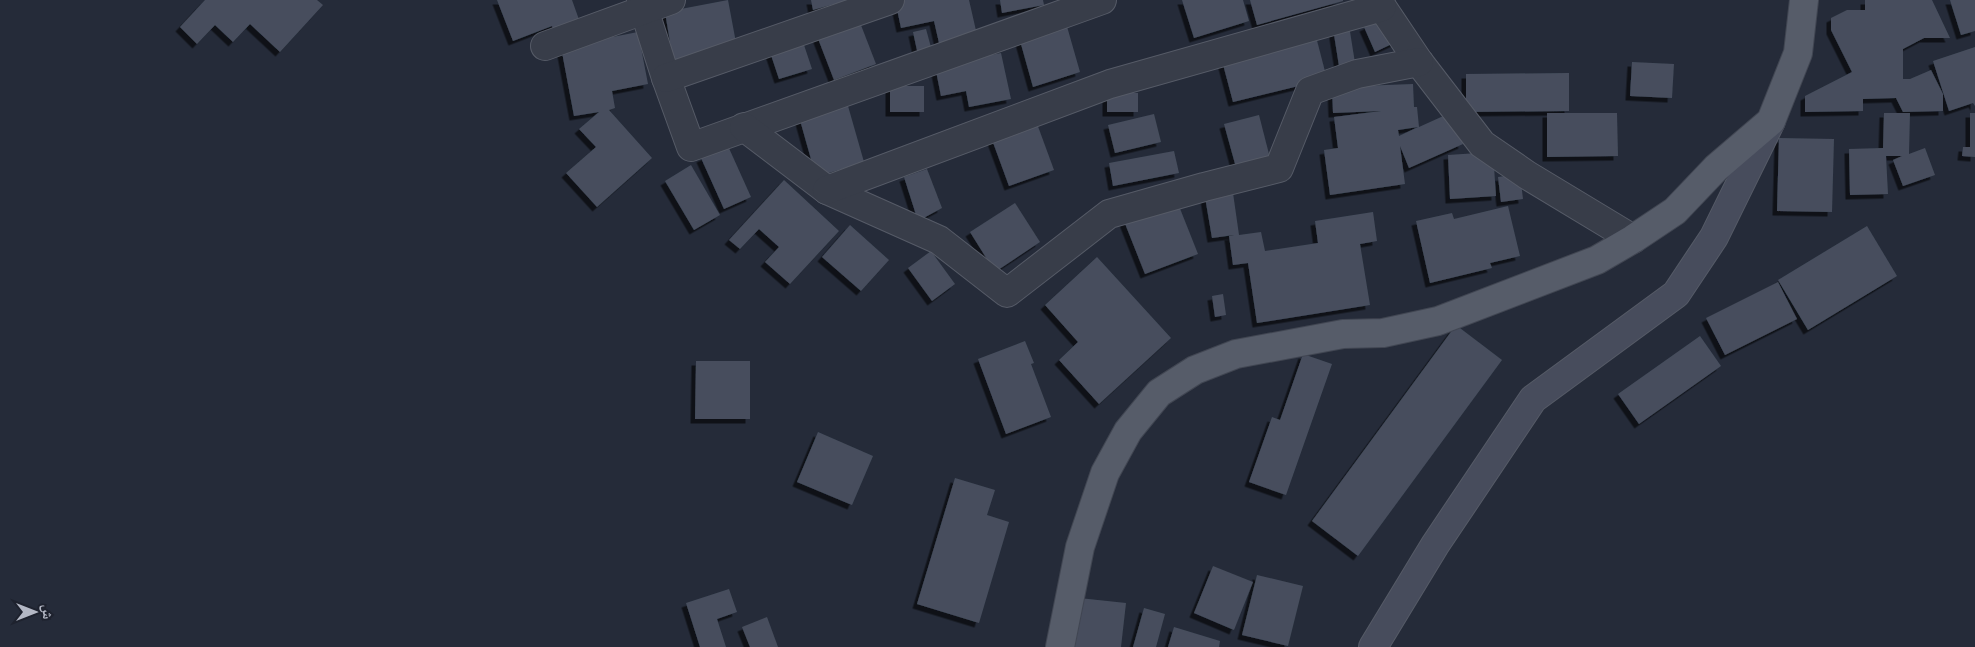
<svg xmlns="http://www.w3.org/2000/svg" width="1975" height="647" font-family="Manrope,'Noto Naskh Arabic',sans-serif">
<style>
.building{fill:#464e5d;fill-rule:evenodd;filter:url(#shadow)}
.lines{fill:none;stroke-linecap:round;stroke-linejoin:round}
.street-casing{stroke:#565b67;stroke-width:30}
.secondary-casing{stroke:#565b67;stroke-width:30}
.primary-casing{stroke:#414652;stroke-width:30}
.street{stroke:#383d49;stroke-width:28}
.secondary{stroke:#474c5c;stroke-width:28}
.primary{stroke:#565c69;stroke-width:28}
</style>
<defs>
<filter id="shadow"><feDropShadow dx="-4.5" dy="4.5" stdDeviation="0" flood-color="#0009"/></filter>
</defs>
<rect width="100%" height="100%" fill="#252b39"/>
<!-- building -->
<g class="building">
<path d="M205,0h112l6,5 -43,47 -30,-28 -17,18 -18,-17 -18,19 -17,-17z"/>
<path d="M497,0h75l10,28 -26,9 -4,-11 -39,15z"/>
<path d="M728,0l9,48 -64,12 -8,-48z"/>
<path d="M811,0h34v1l-32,9z"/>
<path d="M895,0h74l8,35 -38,8 -5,-22 -33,7z"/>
<path d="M1000,0h43l1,5 -42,8z"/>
<path d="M1182,0h61l6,21 -55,17z"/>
<path d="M1250,0h93v1l-86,24z"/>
<path d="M1865,0h67l18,38h-26l-21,11v30h7l21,-9 12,24v17l-40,1 -7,-14 -33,1v12l-58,1v-16l47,-24 -21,-42v-12l16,-8h18z"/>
<path d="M1950,0h25v31l-14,4z"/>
<path d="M1385,17l11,25 -21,10 -11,-25z"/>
<path d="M1348,19l7,44 -16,3 -7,-44z"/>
<path d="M859,20l17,44 -42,16 -17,-44z"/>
<path d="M1066,23l14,49 -47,15 -14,-50z"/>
<path d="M926,29l6,22 -14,4 -5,-23z"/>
<path d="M1314,29l13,50 -94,23 -13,-49z"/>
<path d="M638,32l10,52 -36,7 3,17 -6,2 43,48 -55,49 -31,-34 30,-26 -17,-18 20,-17 -25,4 -13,-69z"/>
<path d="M802,39l10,30 -33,10 -10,-30z"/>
<path d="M1975,47v59l-2,-3 -24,8 -16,-50z"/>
<path d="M1001,53l10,46 -42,8 -3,-16 -25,5 -6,-30z"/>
<path d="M1632,62l42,2 -2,34 -42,-2z"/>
<path d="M1569,73v38l-103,1v-38z"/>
<path d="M1413,84l1,23h3l2,20 31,-14 13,31 -54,24 -9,-22 5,38 -75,11 -6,-45 14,-2 -4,-31 47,-6 -48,2 -1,-26zM1418,127l-19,9 -1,-6z"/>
<rect x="890" y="86" width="34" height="26"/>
<rect x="1107" y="93" width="31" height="19"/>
<path d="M848,106l16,56 -48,15 -16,-57z"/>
<path d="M1547,113h70l1,43 -71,1z"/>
<path d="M1884,113h26l-1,41 16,-6 10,27 -32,11 -10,-26 9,-4h-16l2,38 -38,1 -1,-46 34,-1z"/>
<path d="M1970,113h5v44l-13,-1 1,-9h7z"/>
<path d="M1154,114l7,28 -46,11 -7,-28z"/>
<path d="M1259,115l12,47 -34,9 -13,-47z"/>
<path d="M1036,121l18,49 -45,16 -18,-49z"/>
<path d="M1779,138l55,1 -2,73 -55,-1z"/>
<path d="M728,146l23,51 -27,12 -23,-51z"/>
<path d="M1174,151l5,22 -66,13 -4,-23z"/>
<path d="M1493,152l3,44 -46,3 -2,-44z"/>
<path d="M691,165l29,50 -26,15 -29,-49z"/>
<path d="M927,169l15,39 -24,13 -14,-44z"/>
<path d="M1520,174l3,25 -22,3 -3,-25z"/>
<path d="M784,180l55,51 -49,53 -25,-22 14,-15 -20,-18 -19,20 -11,-9z"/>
<path d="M1233,193l6,42 22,-3 4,19 53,-8 -3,-22 58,-9 4,29 -17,3 10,61 -113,18 -9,-60 -15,2 -4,-29 5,-1 -22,3 -7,-41z"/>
<path d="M1177,201l21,53 -53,20 -21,-53z"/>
<path d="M1015,203l25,39 -45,30 -25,-40z"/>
<path d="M1508,206l12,50 -30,7 2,5 -62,15 -14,-62 36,-8 2,6z"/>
<path d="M850,225l39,35 -28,31 -39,-34z"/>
<path d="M1867,226l30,50 -89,54 -30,-50z"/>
<path d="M931,251l24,33 -23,17 -24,-33z"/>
<path d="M1097,257l74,81 -72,66 -40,-44 19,-18 -33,-37z"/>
<path d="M1778,282l19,37 -72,36 -19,-37z"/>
<path d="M1223,294l3,21 -11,2 -3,-21z"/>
<path d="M1456,325l46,35 -144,196 -46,-35z"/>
<path d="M1700,336l21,30 -82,58 -21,-30z"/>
<path d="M1025,341l9,22 -3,1 20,53 -45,17 -28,-75z"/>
<path d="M1303,354l29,10 -46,131 -37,-13 23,-65 8,3z"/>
<path d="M696,361h54v58h-55z"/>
<path d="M818,432l55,24 -21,49 -55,-23z"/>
<path d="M955,478l40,12 -8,25 22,7 -30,101 -62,-19z"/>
<path d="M1213,566l40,16 -19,48 -40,-17z"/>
<path d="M1257,575l46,11 -15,60 -46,-11z"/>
<path d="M729,589l8,23 -20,7 9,28h-26l-14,-44z"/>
<path d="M1079,598l47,5 -5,44h-47z"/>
<path d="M1144,608l21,6 -9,33h-23z"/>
<path d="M767,617l11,30h-28l-8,-20z"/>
<path d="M1174,627l46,14 -1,6h-51z"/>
</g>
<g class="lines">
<defs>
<g id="street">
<path d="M641,0l25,78 25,69 411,-147"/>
<path d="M1379,0l3,7 37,55 63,82 45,31 106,64"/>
<path d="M545,46l126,-46"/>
<path d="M666,78l224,-78"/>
<path d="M744,127l83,63 112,50 68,53 102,-79 95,-27 75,-19 31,-77 47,-17 62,-12"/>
<path d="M827,190l283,-106 272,-77"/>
</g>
<path id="secondary" d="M1373,647l62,-102 98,-146 143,-105 38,-57 57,-116"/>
<path id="primary" d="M1060,647l20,-100 25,-74 23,-42 31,-38 36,-23 41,-16 107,-20 40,-1 55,-12 159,-61 36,-21 42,-28 41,-43 55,-47 27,-68 6,-53"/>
</defs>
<!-- street casing -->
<use href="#street" class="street-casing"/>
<!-- secondary casing -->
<use href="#secondary" class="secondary-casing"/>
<!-- primary casing -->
<use href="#primary" class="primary-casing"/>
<!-- street -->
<use href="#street" class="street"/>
<!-- secondary -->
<use href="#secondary" class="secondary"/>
<!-- primary -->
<use href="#primary" class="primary"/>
</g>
<!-- north arrow -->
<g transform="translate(35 612) rotate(90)" stroke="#1e222e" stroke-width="4" paint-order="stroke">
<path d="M0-4L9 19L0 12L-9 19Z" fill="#b4b8c5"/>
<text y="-8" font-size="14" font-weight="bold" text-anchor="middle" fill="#b4b8c5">ش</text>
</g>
</svg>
